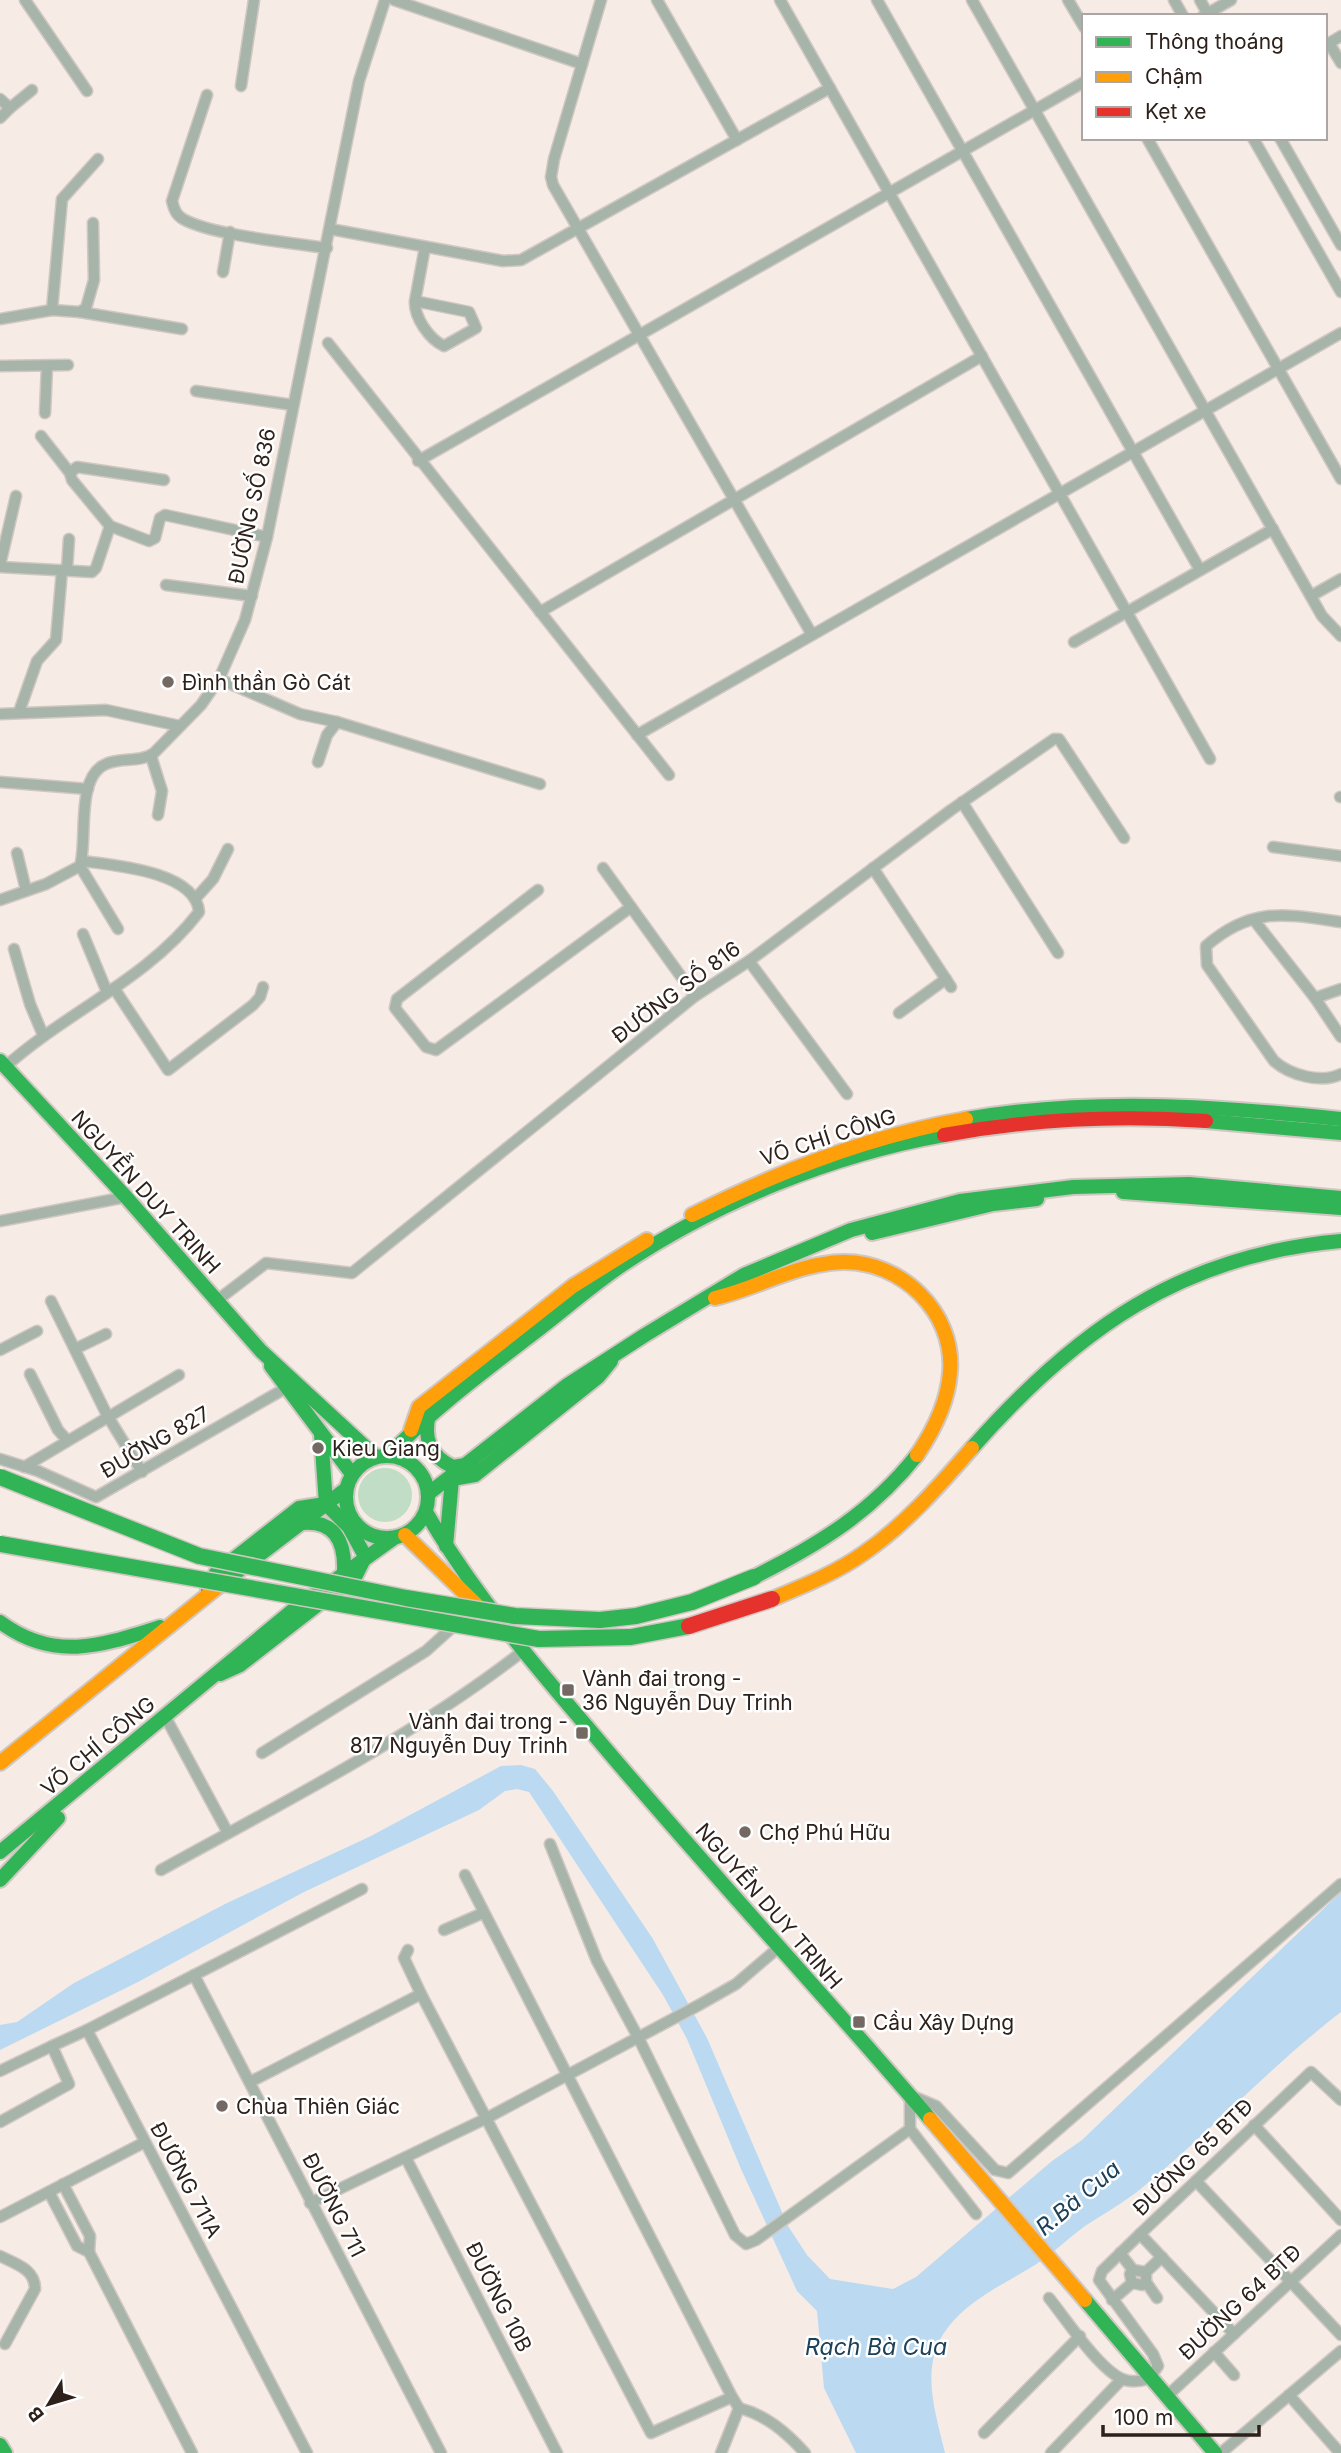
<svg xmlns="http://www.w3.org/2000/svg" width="1341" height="2453" font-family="Inter,sans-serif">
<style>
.green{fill:#c1ddc5}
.water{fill:#bbdaf1}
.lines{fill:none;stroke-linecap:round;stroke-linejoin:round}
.street-casing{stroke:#d0c7c2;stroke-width:13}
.fast-casing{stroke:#d0c7c2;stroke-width:18}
.slow-casing{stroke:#d0c7c2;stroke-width:18}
.jam-casing{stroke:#d0c7c2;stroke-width:18}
.street{stroke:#a6b4aa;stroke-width:10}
.fast{stroke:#30b455;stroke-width:14}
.slow{stroke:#ff9f0a;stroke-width:14}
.jam{stroke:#e5322d;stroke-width:14}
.fast-bridge-casing{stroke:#d0c7c2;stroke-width:19;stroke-linecap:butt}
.jam-bridge-casing{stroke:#d0c7c2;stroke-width:19;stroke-linecap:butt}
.fast-bridge{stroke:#30b455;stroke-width:16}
.jam-bridge{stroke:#e5322d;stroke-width:16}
.poi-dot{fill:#746862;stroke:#fff;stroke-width:2.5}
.labels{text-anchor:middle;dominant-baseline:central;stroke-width:5;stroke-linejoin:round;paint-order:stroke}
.street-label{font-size:21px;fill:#2e211b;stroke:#fff}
.poi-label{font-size:21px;fill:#2e211b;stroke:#fff;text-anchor:start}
.water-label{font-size:23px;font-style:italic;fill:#1c4159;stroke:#fff}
</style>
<rect width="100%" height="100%" fill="#f6ebe5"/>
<!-- green -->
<circle class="green" cx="385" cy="1495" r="27"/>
<!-- water -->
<path class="water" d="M521,1765l14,4 18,22 100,148 54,99 81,188 19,29 23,24 63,10 23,-12 136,-116 30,-21 259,-248v120c-70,54 -130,119 -198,175 -18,15 -38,26 -58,39 -17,12 -31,27 -50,39 -34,21 -79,40 -97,79 -15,35 -1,74 7,109h-89l-32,-65 -7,-77 -20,-20 -56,-122 -54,-130 -24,-44 -134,-203 -12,-3 -12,2 -26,19 -175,82 -166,90 -138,68v-25l17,-3 57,-39 153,-80 144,-67 130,-70z"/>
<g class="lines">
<defs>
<g id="street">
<path d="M25,0l62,91"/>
<path d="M394,0l188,64"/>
<path d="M601,0l-47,159 -3,18 2,8 258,448"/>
<path d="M657,0l80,140"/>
<path d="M780,0l430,759"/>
<path d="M877,0l323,570"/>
<path d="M972,0l350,616 19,20"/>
<path d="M1068,0l16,27"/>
<path d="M1174,0l9,16"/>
<path d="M1200,0l9,16"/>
<path d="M1203,16l28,-16"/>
<path d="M1329,43l12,20"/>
<path d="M1326,45l15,-9"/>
<path d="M241,86l13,-86"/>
<path d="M207,95l-35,106c2,8 4,14 11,18 28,16 109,24 144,29"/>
<path d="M0,99l10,9 -10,10"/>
<path d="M10,108l22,-18"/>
<path d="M1147,138l194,341"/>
<path d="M1253,138l88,154"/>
<path d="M1280,138l61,107"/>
<path d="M330,229l173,32 18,-1 309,-172"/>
<path d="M223,272l7,-40"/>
<path d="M415,301l54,11 7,16 -32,18c-15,-7 -30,-29 -29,-45l10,-54"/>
<path d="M52,310l10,-111 36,-40"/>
<path d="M80,312l102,17"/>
<path d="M0,319l52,-9 28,2 6,-4 8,-28 -1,-57"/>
<path d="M328,343l341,432"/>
<path d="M0,366l68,-1"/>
<path d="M196,391l97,14"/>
<path d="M45,413l2,-47"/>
<path d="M41,436l29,37"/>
<path d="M418,461l666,-379"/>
<path d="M164,480l-87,-13 -7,6 2,7 38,46 39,15 6,-3 5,-20 5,-3 102,22"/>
<path d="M0,565l16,-69"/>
<path d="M0,567l92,5 4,-4 14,-42"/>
<path d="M67,570l2,-31"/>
<path d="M166,585l86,11"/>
<path d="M1311,596l30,-17"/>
<path d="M540,612l442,-256"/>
<path d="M1074,642l199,-113"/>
<path d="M219,679l81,35 37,8 203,62"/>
<path d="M19,712l18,-51 19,-21 6,-70"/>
<path d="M0,714l106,-4 74,16"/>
<path d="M637,735l704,-402"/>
<path d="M151,756l11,35 -4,24"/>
<path d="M318,762l9,-27 10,-13"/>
<path d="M0,782l88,7"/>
<path d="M1340,797h1"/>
<path d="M962,802l96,151"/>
<path d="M1273,847l68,9"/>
<path d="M17,853l9,37"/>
<path d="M80,866l38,63"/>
<path d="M603,868l92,128"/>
<path d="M873,868l78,119"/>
<path d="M538,890l-141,109 -2,9 31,39 10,3 195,-143"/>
<path d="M195,899l18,-20 15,-30"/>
<path d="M0,900l46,-16 34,-18c8,-26 -5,-89 26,-102 15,-7 34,-1 48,-11l47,-48 18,-26 26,-59 22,-83 92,-456 26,-81"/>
<path d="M1254,920l61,78"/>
<path d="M1341,922c-56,-8 -89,-16 -135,24l1,19 67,96c16,14 47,23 67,13"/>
<path d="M83,934l24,58"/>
<path d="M14,949l16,55 13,31"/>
<path d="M749,961l98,133"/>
<path d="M114,988l54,82 85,-65 7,-8 3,-10"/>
<path d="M1341,989l-26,9 26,39"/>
<path d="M899,1013l47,-34"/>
<path d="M5,1067c61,-55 143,-88 194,-155 -3,-41 -87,-47 -117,-51"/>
<path d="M0,1221l126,-24"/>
<path d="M51,1301l56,114 35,57"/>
<path d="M215,1302l51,-39 86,10 343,-277 54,-35 202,-151 103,-71h5l65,99"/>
<path d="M75,1349l31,-15"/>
<path d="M0,1350l37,-19"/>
<path d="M30,1374l28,56 9,10"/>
<path d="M0,1459l38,12 58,26 190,-109"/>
<path d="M24,1467l155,-92"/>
<path d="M166,1718l62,115"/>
<path d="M262,1753l164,-102 30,-27"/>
<path d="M550,1844l47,117 41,76 97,198 11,9 10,-4 154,-111"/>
<path d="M161,1870c123,-68 250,-132 362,-219"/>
<path d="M465,1875l267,522"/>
<path d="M444,1930l39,-17"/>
<path d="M408,1950l-4,8 17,36 230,439 81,-36 7,11"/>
<path d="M194,1975l247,478"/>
<path d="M0,2071l52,-25"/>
<path d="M250,2082l171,-88"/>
<path d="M0,2122l69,-38 -17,-38 35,-16"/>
<path d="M1254,2125l87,95"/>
<path d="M406,2158l151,295"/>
<path d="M1196,2181l145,154"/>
<path d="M63,2184l27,52 -1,16"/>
<path d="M49,2192l28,54 12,6 103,201"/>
<path d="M310,2203l175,-84 214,-114 37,-21 42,-36"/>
<path d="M976,2214l-66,-85v-34l26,11 59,64 13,3 333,-289"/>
<path d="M0,2217l145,-75"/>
<path d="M1120,2253l13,17"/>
<path d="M0,2256c16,8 35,13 35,33l-30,55"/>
<path d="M1146,2272l-13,-2 -3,4 2,9 10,2 4,-3v-10l16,-15"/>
<path d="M1146,2282l11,16"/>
<path d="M1049,2298c17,21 49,70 73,81 9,4 19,2 27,0l9,-13 -5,-12 -54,-74 3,-9 38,-37"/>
<path d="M1112,2300l20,-17"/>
<path d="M1234,2334l-94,-100 171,-162 30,28"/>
<path d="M1214,2352l20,23"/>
<path d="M1289,2395l51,58"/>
<path d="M1166,2397l175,-162"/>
<path d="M739,2408c27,7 47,24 66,45"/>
<path d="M984,2433l96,-97"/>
<path d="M307,2453l-220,-423 275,-141"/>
<path d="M721,2453l18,-45"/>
<path d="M1051,2453l71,-74"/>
<path d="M1221,2453l120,-102"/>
</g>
<g id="fast">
<path d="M0,1061l126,136 135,154 115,106"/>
<path d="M966,1119c125,-22 249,-13 375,0"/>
<path d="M1206,1121l135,12"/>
<path d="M1123,1192l218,16"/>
<path d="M872,1233l121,-29 44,-5"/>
<path d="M271,1366l81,108"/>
<path d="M429,1414c-6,25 1,42 24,53l19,-3"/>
<path d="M321,1434l5,70 23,23 16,29"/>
<path d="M972,1448c104,-118 209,-193 369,-207"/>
<circle cx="387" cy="1497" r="41"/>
<path d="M388,1456c44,-46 95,-84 146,-123 29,-22 57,-47 88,-68 95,-63 209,-110 322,-130"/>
<path d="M452,1479l23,-4 123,-98 13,-16"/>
<path d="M428,1494l138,-108 79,-51 99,-60 107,-45 109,-29 113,-14 116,-3 152,14"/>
<path d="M426,1512c47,81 108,153 169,224 109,130 225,254 335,383"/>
<path d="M302,1523c32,-3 43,18 42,47"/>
<path d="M446,1546l6,-67"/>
<path d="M754,1577c64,-32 118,-65 163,-122"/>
<path d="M225,1581l121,-92"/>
<path d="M208,1590l8,-17 83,-65 26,-4"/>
<path d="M0,1622c54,40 101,24 160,5"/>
<path d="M220,1674l20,-9 116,-90 9,-18"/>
<path d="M0,1852l292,-241 102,-73"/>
<path d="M0,1880l58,-62"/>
<path d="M1085,2300l130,153"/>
<path d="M0,2445l5,8"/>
</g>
<g id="slow">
<path d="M692,1215c87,-44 177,-79 274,-96"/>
<path d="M715,1298c43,-10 83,-35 128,-36 58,-1 112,50 107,110 -2,30 -16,58 -33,83"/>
<path d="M411,1430l8,-23 154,-121 74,-46"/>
<path d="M405,1535l80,78"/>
<path d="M772,1599c31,-13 64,-26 92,-46 41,-28 75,-67 108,-105"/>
<path d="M0,1763l225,-182"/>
<path d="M930,2119l155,181"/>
</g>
<path id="jam" d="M944,1135c87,-16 174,-20 262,-14"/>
</defs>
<!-- street casing -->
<use href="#street" class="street-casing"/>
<!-- fast casing -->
<use href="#fast" class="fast-casing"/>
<!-- slow casing -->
<use href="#slow" class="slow-casing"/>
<!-- jam casing -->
<use href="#jam" class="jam-casing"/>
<!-- street -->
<use href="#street" class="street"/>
<!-- fast -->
<use href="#fast" class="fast"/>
<!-- slow -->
<use href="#slow" class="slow"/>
<!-- jam -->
<use href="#jam" class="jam"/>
<defs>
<g id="fast-bridge">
<path d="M0,1477l199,79 207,42 109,18 85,4 36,-4 56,-14 62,-25"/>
<path d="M0,1544l539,95 92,-2 58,-11"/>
</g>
<path id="jam-bridge" d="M689,1626l83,-27"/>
</defs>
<!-- fast-bridge casing -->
<use href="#fast-bridge" class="fast-bridge-casing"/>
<!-- jam-bridge casing -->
<use href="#jam-bridge" class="jam-bridge-casing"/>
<!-- fast-bridge -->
<use href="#fast-bridge" class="fast-bridge"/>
<!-- jam-bridge -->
<use href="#jam-bridge" class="jam-bridge"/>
</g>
<!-- markers -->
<g class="poi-dot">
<circle cx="168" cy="682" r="7"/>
<circle cx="318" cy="1448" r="7"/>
<rect x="561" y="1683" width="14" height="14" rx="3.5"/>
<rect x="575" y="1726" width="14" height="14" rx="3.5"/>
<circle cx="745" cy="1832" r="7"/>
<rect x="852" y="2015" width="14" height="14" rx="3.5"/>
<circle cx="222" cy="2106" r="7"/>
</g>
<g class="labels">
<!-- street labels -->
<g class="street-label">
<text transform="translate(252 506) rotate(-78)">ĐƯỜNG SỐ 836</text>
<text transform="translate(676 992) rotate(-37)">ĐƯỜNG SỐ 816</text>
<text transform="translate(828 1137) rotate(-18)">VÕ CHÍ CÔNG</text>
<text transform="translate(146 1192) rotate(48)">NGUYỄN DUY TRINH</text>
<text transform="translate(155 1442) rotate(-30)">ĐƯỜNG 827</text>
<text transform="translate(98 1746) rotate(-40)">VÕ CHÍ CÔNG</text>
<text transform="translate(769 1906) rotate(49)">NGUYỄN DUY TRINH</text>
<text transform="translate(1193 2157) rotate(-44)">ĐƯỜNG 65 BTĐ</text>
<text transform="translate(186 2180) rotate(62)">ĐƯỜNG 711A</text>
<text transform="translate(334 2205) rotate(63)">ĐƯỜNG 711</text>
<text transform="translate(499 2297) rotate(63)">ĐƯỜNG 10B</text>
<text transform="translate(1240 2302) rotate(-43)">ĐƯỜNG 64 BTĐ</text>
</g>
<!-- poi labels -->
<g class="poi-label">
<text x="182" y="682">Đình thần Gò Cát</text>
<text x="332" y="1448">Kieu Giang</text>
<text x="582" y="1678">Vành đai trong -<tspan x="582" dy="24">36 Nguyễn Duy Trinh</tspan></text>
<text x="568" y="1721" text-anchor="end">Vành đai trong -<tspan x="568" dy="24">817 Nguyễn Duy Trinh</tspan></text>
<text x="759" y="1832">Chợ Phú Hữu</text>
<text x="873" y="2022">Cầu Xây Dựng</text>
<text x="236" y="2106">Chùa Thiên Giác</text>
</g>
<!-- water labels -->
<g class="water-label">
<text transform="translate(1078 2198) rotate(-40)">R.Bà Cua</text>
<text x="876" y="2347">Rạch Bà Cua</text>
</g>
</g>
<!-- legend -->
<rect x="1082" y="14" width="245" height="126" fill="#ffffff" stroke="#aba6a4" stroke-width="2"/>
<rect x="1096" y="37" width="35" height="10" fill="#30b455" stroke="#aba6a4" stroke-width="2"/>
<text x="1145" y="49" font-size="21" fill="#2e211b">Thông thoáng</text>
<rect x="1096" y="72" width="35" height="10" fill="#ff9f0a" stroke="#aba6a4" stroke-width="2"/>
<text x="1145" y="84" font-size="21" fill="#2e211b">Chậm</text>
<rect x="1096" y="107" width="35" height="10" fill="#e5322d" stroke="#aba6a4" stroke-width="2"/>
<text x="1145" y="119" font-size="21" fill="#2e211b">Kẹt xe</text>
<!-- north arrow -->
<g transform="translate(49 2404) rotate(232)" stroke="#ffffff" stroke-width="5" paint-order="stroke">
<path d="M0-5L12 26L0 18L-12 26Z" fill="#2e211b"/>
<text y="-10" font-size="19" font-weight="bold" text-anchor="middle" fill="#2e211b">B</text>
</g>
<!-- scale -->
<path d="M1103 2425v10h156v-10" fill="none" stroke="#2e211b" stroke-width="3.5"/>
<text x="1114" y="2425" font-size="21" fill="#2e211b" stroke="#ffffff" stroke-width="5" paint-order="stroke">100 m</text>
</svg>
